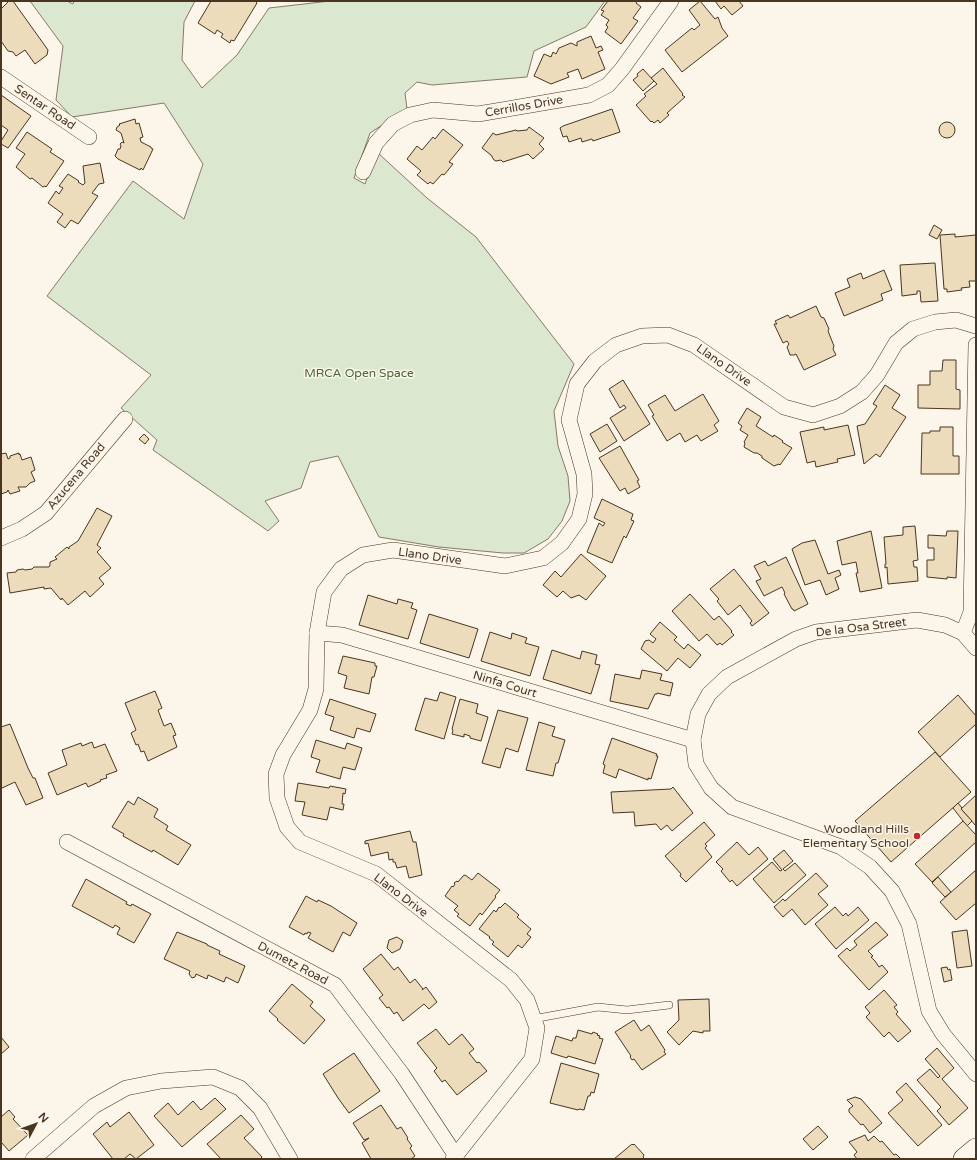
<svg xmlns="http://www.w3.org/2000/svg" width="977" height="1160" font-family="'Varela Round',sans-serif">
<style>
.green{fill:#dce7d0;stroke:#887966}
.building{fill:#ecdcbc;stroke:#4a3520}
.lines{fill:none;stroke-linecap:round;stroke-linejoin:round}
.lane-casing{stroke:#4a3520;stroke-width:8}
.street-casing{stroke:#4a3520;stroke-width:16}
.secondary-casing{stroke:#4a3520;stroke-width:22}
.lane{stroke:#fbf6e9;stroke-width:7}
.street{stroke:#fbf6e9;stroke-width:15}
.secondary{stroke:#fbf6e9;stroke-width:21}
.poi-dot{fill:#c62828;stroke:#fbf6e9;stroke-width:1.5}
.labels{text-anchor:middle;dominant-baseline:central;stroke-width:3;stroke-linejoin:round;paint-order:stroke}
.street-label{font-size:12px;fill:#4a3520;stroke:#fbf6e9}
.park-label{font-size:12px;fill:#436837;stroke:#fbf6e9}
.poi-label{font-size:12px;fill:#4a3520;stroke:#fbf6e9;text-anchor:end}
</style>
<rect width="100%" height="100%" fill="#fbf6e9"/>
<!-- green -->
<path class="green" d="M30,1h37l6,3 1,-3h121l-11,21 -2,38 20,28 35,-33 32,-47 61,-7h275l-19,26 -52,24 -7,26 -95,8 -15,-3 -12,11 2,16 -37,24 -16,45 11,6 7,-20 6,-11 49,45 49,39 98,127 -20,47 4,35 10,30 2,25 -8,20 -14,18 -24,14h-21l-64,-6 -60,-10 -41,-81 -28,6 -9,26 -36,13 14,20 -11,10 -115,-81 4,-10 -36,-32 30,-33 -104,-79 86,-115 51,38 19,-55 -39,-61 -92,14 -16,-17 7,-54z"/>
<!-- building -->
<g class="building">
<path d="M9,1h4l35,49 -1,5 -12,9 -10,-14 -9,6 -3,-4 -5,-1 -7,-10v-32z"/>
<path d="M211,1h44l2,2 -23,38 -3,-1 -1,3 -9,-6 2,-3 -6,-4 -2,4 -17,-11z"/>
<path d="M608,1h29l-1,2 5,4 -8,11 5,3 -17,23 -16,-12 3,-5 -2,-2 3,-5 -8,-5 3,-4 -3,-1z"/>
<path d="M700,1l15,18 3,-2 4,11 6,8 -46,36 -17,-22 27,-22 2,2 6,-5 -11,-15z"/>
<path d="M715,1h24l4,5 -11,9 -8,-9 -3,3z"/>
<path d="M591,36l5,12 5,-2 2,4 -5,2 7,17 -23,10 -4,-10 -11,4 2,4 -18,7 -17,-8 10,-22 7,3 2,-5 3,2 3,-6 12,-5 6,3v-4z"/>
<path d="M663,68l20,26 -1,1 3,2 -18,16 2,2 -9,8 -2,-3 -4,3 -2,-2 -1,1 -15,-17 10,-9 -2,-2 13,-10 -6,-6z"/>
<path d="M643,69l11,12 -11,10 -10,-11 5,-4 -1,-2z"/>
<path d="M1,95l30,21 -23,32 -7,-4v-3l7,-11 -7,-5z"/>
<path d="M612,109l8,23 -27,9 -1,-2 -10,3 -1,-4 -12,4 -2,-6 -4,1 -3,-9 3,-2z"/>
<path d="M135,119l1,5 3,-1 4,14 -3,1 1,4 10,5v1l2,1 -10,21 -2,-2 -1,2 -22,-11 -3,-3 3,-7h2l1,-3 -1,-2 2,-2 2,1 -3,-10 -5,-3 1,-3 3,-2 -1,-1z"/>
<circle cx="947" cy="130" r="8"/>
<path d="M529,127l15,11 -5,6 5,5 -11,10 -5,-5 -25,8 -2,-2 -5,1 -2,-1 -3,-5 -9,-7 11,-15 3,2 20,-5 1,1 10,-1z"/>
<path d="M443,129l20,16 -14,17 4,2 -9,11 -2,-1 -9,10 -3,-2 -2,2 -11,-9 4,-4 -14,-12 10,-13 5,4 11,-13 2,2z"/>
<path d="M27,132l25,17 -2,3 14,9 -18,26 -1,-1 -2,1 -11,-9 -2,1 -14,-12 9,-13 -9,-6z"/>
<path d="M100,163l4,20 -5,1 -7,9 6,3 -20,28 -7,-4 -6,8 -8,-6 6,-8 -15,-11 8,-12 3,3 4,-6 -4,-2 9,-12 11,7 -1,1 5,3 2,-2 -2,-17z"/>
<path d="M934,225l8,5 -5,9 -8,-4z"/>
<path d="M955,234v3l21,-2v46h-7l1,6 -9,1 1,2 -15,2v-3h-3l-4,-54z"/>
<path d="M935,263l3,38 -17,1 -1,-11h-3v3l-15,2 -2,-31z"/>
<path d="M884,270l8,20 -11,4 2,6 -39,16 -9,-23 15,-6 -3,-8 14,-6 2,6z"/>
<path d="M816,306l5,11 3,1 5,11 -1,2 6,15 -1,3 3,6 -32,15 -8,-16 -2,1h-4l-3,-8 2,-3 -2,-3 -4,2 -9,-19h3l-2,-3 13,-6 2,3z"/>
<path d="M943,360h13v29l4,1v19l-42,-1v-23h12v-14h12z"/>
<path d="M623,380l27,44 -26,17 -14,-23 16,-10 -2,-3 -4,3 -11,-19z"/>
<path d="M885,385l15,10 -8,13 14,9 -26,40 -4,-3 -12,10 -7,-38 8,-2 12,-18 -4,-2z"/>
<path d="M703,394l16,27 -5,4 4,6 -17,10 -4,-6 -12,7 -5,-9 -13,8 -15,-25 2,-1 -6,-10 17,-10 10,16z"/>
<path d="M747,408l14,9 -5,9 17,11 1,-2 9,6 -1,1 10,6 -12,17 -1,-1 -5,2 -12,-8v-2l-5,-3h-3l-10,-6 1,-4 -1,-1 4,-7 -8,-5 2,-4 -4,-3z"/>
<path d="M607,424l10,17 -17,11 -10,-18z"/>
<path d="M848,425l7,30 -18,4 1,3 -22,5 -1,-6 -8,2 -7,-31 24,-5v3z"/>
<path d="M940,427h13v29h6v18h-38l1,-41h8v-2h10z"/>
<path d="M144,434l5,5 -4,5 -6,-5z"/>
<path d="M620,446l19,34 -2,1 3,6 -12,7 -3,-6 -5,3 -21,-33z"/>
<path d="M6,453l2,6 2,-1v-2l9,-3v2l1,-1 2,6 9,-3 4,13 -4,2 4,9 -5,2 -4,4h-8l2,4 -10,3 -2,-4 -1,2 -6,2v-40z"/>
<path d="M602,499l31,15 -2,6 3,1 -8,17 -2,-2 -12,27 -25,-11 12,-29 4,3 2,-3 -11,-5z"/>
<path d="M97,508l15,8 -15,29 4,3 -4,4 14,16 -12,10 5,6 -14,13 -5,-6 -17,14 -6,-7 -1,2 -10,-12 -7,1v-2l-34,6 -3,-20 9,-1 1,-2 6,-1 2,1 7,-1 2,-2h15l1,-2v-3l7,-3 -2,-2 12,-10 2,2v-2l9,-6z"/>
<path d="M915,526l3,34 -5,1 1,6h3l1,14 -30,3 -1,-17 -2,1v-4h1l-2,-27 19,-2v-8z"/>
<path d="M871,531l11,57 -22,4 -4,-19h2l-2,-11 -14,3 -5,-24z"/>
<path d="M947,531h11l-2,47 -9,-1v2l-20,-2v-17h7v-12h-6v-13l18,1z"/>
<path d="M815,540l13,34 11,-4 2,5 -6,3 4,11 -13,6 -6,-15 -15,5 -13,-36 10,-6z"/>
<path d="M581,554l25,22 -20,24 -7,-5 -8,3 -8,-7 -6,6 -14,-12 12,-14 6,6z"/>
<path d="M786,557l22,47 -14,7 -1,-2h-1l-8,-15 1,-1 -3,-6 -18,9 -8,-15 5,-2 -7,-13 11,-5 3,5z"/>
<path d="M734,569l35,44 -17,13 -2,-3 2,-2 -12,-16 -12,10 -11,-14 2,-2 -9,-10z"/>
<path d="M690,594l24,26 5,-4 13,15 -1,1 3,3 -12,10 -2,-2 -3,2 -10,-11 -8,7 -27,-30z"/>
<path d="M368,595l29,9 1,-5 15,4 -2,5 6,2 -9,29 -49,-14z"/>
<path d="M429,614l49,15 -9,29 -49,-15z"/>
<path d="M660,622l17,15 -3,3 10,9 4,-5 13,11 -11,13 -12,-10 -11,13 -26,-22 4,-8 4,-1 4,3 3,-4 -6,-5z"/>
<path d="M490,632l21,7 1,-6 15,5 -2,5 14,4 -9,29 -49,-15z"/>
<path d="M552,650l28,9 2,-8 15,4 -2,9 5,1 -9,29 -48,-15z"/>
<path d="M343,656l32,7v3h2l-3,11h-2l-3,17 -25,-6 3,-12 -9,-3z"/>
<path d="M642,670l20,4 -2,6 13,3 -3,13 -13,-3v1h-2l-7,15 -38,-8 5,-27 25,5z"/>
<path d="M155,691l7,17 -4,2 6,16 7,-3 5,12 -3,1 4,11 -29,14 -4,-10 -3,1 -3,-8 -2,1 -5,-12 5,-3 -11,-27z"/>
<path d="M440,692l16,5 -12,42 -29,-9 10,-32 12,3z"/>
<path d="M958,695l18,21v8l-36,33 -22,-25z"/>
<path d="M330,699l46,15 -6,18 -13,-4 -3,10 -24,-8 4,-13 -9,-3z"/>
<path d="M460,699l18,5 -2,9 12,4 -7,24 -11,-3v-2l-6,-2v3l-12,-3 1,-4 -1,-1z"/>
<path d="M498,710l30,8 -10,34 -12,-4 -6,20 -18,-5z"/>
<path d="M539,722l16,5 -3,9 13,4 -7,23h-2l-3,13 -27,-6z"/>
<path d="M10,724l18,44 5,10h2l8,20 -17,7 -11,-23 -13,6 -1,-2v-59z"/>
<path d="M612,738l45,16 -1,2h2l-7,23 -3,-1v2l-29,-11 -3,9 -13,-5 2,-8 -2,-1z"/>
<path d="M316,740l29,9 2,-6 15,5 -7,22 -12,-3 -3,12 -24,-7 4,-12 -9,-3z"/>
<path d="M92,742l2,6 11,-4 12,27 -11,4 1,3 -7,2 1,1 -13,6 -2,-4 -29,12 -9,-22 19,-8 -5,-15 19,-7 1,3z"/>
<path d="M935,752l36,40 -80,70 -36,-41z"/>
<path d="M298,783l31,5 1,-2 16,3 -1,5 -2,-1 -1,11h2l-1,6 -13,-3 -3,13 -25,-5 3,-13 -10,-1z"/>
<path d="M673,787l20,26 -21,18 -5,-6 -6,5 -5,-6 -21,2 -1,-14 -21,1 -2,-21 60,-3z"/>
<path d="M976,795v31l-15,-17z"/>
<path d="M138,797l20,12 -4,8 14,9 -2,4 25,15 -13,20 -25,-15 -1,2 -13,-7 -16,-9 1,-2 -12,-7 16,-26 6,4z"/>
<path d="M958,803l4,5 -1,1 11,12 -5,5 -14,-18z"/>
<path d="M963,821l13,14v7l-44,40 -17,-18z"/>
<path d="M704,822l11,13 -10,9 2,2 -2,2 7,9 -26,25 -6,-6 1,-2 -16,-18z"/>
<path d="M410,831l3,11h3l6,33 -13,3 -3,-12 -9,2 -2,-6h-2v-3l-4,1 -1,-8 -17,4 -3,-13 -3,1v-3z"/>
<path d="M737,842l12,13 9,-8 10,12 -31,27 -5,-6 -2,2 -9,-11 2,-2 -7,-7z"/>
<path d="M784,850l9,11 -10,8 2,2 10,-8 11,12 -32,28 -21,-24 19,-17 8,9 2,-1 -9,-11z"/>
<path d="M976,870v33l-20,17 -16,-18z"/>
<path d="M478,873l22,17 -5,6 1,1 -14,18 -2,-2 -10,13 -13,-10 2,-2 -5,-4 4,-4 -13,-10 7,-10 1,1 2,-3 -1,-1 3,-2 1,1 5,-6 2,-1 7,5z"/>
<path d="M816,873l12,13 -10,8 10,11 -23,20 -13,-16 -9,8 -9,-10 9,-8 2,2z"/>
<path d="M938,877l13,15 -6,5 -13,-14z"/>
<path d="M86,879l41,23 -1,2 5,2 1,-2 19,10 -17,29 -17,-9 3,-6 -5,-3 -2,3 -41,-22z"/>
<path d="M306,896l11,6 1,-2 13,6 26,17 -7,13 -7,-4 -10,20 -25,-14 3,-5 -3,-1 -1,2 -2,-1 -1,2 -15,-8z"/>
<path d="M505,903l14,12 -2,2 14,12 -4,5 4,3 -9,11 -4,-3 -10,12 -16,-13 2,-2 -5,-4 1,-1 -11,-8 15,-19 2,2 3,-5 1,1z"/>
<path d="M835,907l8,9 3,-3 2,3 10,-9 11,13 -33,29 -21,-25z"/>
<path d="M876,922l12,13 -20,16 5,5 -2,1 4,4 4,6 3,-2 6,7 -19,18 -31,-34 9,-8 3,3 7,-6 -3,-4z"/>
<path d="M967,930l5,36 -15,2 -5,-36z"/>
<path d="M177,932l30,12v1l13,6 -1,3 26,12 -7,17 -12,-6 -2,5 -16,-7 -1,4 -11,-5 -1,3 -3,1 -3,-4 1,-3 -26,-12z"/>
<path d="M397,937l6,4 -3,8 -8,4 -5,-5 2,-8z"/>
<path d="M381,954l13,16 4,-3 12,16 5,-4 8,10 -1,1 4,-3 11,15 -8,7 -5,-5 -21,17 -6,-9 -3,2 -5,-7 -2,1 -8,-10 4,-3 -20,-26z"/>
<path d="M947,967l1,3 2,-1 2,11 -8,2 -3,-14z"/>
<path d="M292,984l21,18 -3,4 15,14 -21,24 -27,-24 1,-1 -9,-8z"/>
<path d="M884,990l13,15 -3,2 4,5 -2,2 15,17 -13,11 -9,-10 -5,5 -18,-20 4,-4 -5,-6z"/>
<path d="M709,999l1,32h-7v2l-10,-2 -14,14 -12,-13 12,-12 -1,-20z"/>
<path d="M634,1020l7,11 8,-6 16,25 -1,2 2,2 -24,16 -8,-11 -2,1 -2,-3 1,-1 -16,-24z"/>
<path d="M436,1029l13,16 13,-11 12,15 -5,4 8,10 2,-1 8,9 -30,24 -12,-15 -3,2 -8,-11 3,-3 -20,-25z"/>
<path d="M578,1030l14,4 1,-2 5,2 -1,1 3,1 -1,2 4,1 -8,25 -27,-8 -1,2 -16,-5 5,-17 16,5 1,-3h3z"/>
<path d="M1,1037l8,10 -8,7z"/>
<path d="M937,1048l17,20 -12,11 26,29 -19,17 -12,-14 4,-4 -24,-27 13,-11 8,9 2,-2 -15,-17z"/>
<path d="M354,1053l26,38 -31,22 -11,-15 -15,-24z"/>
<path d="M561,1063l38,11 -5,19 -3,-1 -1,4h-2l-4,14 -5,-1 -1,1 -28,-7z"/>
<path d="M906,1083l36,42 -24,21 -30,-33 15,-13 -7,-8z"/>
<path d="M855,1097l6,2 21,24 -12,10 -7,-9 -2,1 -12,-13v-3l4,-3 -6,-6z"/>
<path d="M215,1098l11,11 -44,38 -28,-31 14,-13 10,12 15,-14 8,9z"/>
<path d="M381,1105l16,24 4,-2 7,11 -1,1 5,7 -2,2 5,8 -4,3h-40l-9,-16 7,-5 -5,2 -11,-17z"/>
<path d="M9,1110l6,7 -2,2 15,16 -19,16 -8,-9v-25z"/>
<path d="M129,1112l25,33 -18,14 -6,-5 -6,5h-11l-20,-25 14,-12 3,5z"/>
<path d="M241,1115l13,14 -10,9 18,19 -2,2h-39l-14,-15z"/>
<path d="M818,1126l10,11 -15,13 -10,-11z"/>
<path d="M865,1135l3,6 6,-5 6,6 2,-1 12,14 2,-1 5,5h-44l-3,-4 3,-3 -8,-10z"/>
<path d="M632,1144l1,1 1,-1 10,11 -1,2 2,2h-31z"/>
</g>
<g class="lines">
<defs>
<path id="lane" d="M533,1019l65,-12 29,3 42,-5"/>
<g id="street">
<path d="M1,77l88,60"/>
<path d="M363,172l13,-29 17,-19 17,-9 23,-5 45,4 111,-19 19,-10 14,-16 49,-68"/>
<path d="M1,538l21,-9 24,-16 79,-94"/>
<path d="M317,633l25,2 351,105"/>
<path d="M963,633l8,-21 5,-267"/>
<path d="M976,648l-13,-15 -18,-8 -28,-5 -101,12 -20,7 -69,38 -18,17 -11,20 -5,26 3,24 15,24 21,19 109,40 29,20 22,24 17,33 20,87 14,23 33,40"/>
<path d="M67,842l268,143 67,89 54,82"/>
<path d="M33,1159l61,-53 32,-18 35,-7 52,-4 27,11 20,20 30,51"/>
<path d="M453,1159l79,-100 5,-31 -10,-28 -16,-20 -135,-106 -76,-32 -13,-15 -10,-29 -1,-24 7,-19 27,-45 6,-21 1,-56 7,-41 17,-23 22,-14 30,-5 112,16 38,-8 19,-15 17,-24 6,-25 -1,-20 -15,-54 8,-36 18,-23 21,-16 26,-9 26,-1 26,10 90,62 29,8 27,-9 22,-14 15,-17 19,-32 17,-14 22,-7 21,-2 20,6"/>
</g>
<path id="secondary" d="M964,1159l12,-10"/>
</defs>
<!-- lane casing -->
<use href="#lane" class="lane-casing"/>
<!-- street casing -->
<use href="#street" class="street-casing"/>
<!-- secondary casing -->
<use href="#secondary" class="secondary-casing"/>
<!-- lane -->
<use href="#lane" class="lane"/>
<!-- street -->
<use href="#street" class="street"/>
<!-- secondary -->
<use href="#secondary" class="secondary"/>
</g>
<!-- markers -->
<circle class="poi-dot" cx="917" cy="836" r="4"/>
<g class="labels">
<!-- street labels -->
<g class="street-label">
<text transform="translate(524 106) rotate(-10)">Cerrillos Drive</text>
<text transform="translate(45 107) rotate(34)">Sentar Road</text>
<text transform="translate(724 365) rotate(35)">Llano Drive</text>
<text transform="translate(76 476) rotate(-50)">Azucena Road</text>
<text transform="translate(430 556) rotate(8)">Llano Drive</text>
<text transform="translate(861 627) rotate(-7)">De la Osa Street</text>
<text transform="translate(505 684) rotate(17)">Ninfa Court</text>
<text transform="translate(401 895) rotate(37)">Llano Drive</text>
<text transform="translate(293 963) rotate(28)">Dumetz Road</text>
</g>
<!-- park labels -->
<g class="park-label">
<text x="359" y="373">MRCA Open Space</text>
</g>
<!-- poi labels -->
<g class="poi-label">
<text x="909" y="829">Woodland Hills<tspan x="909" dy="14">Elementary School</tspan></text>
</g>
</g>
<!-- border -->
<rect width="977" height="1160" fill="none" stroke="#4a3520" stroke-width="4"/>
<!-- north arrow -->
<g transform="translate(36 1124) rotate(49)" stroke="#fbf6e9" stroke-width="3" paint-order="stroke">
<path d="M0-3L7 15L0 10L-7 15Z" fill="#4a3520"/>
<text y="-6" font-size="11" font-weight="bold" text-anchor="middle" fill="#4a3520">N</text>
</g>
</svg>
